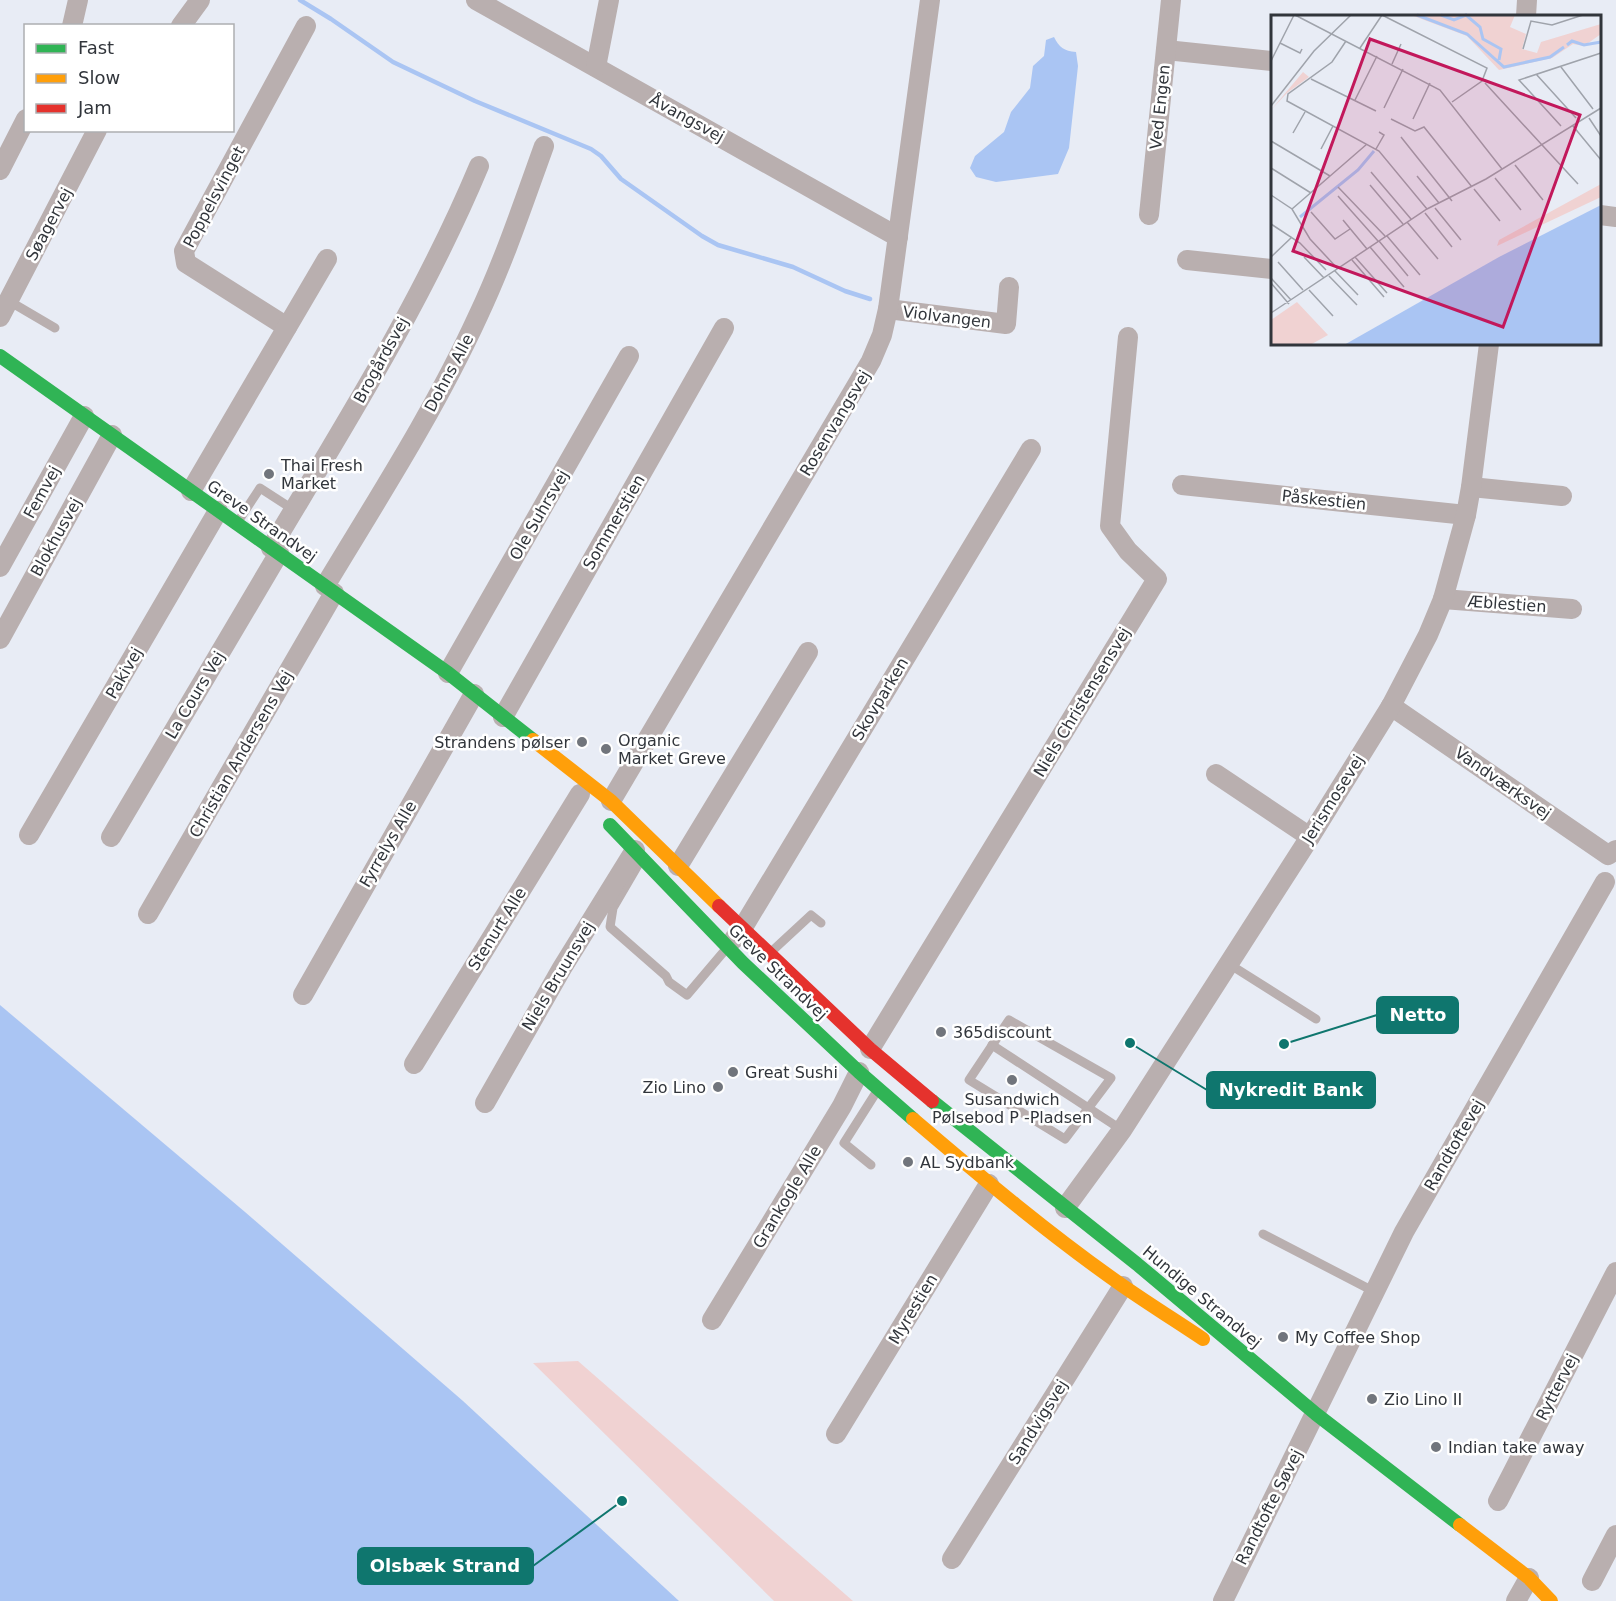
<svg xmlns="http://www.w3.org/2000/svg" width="1616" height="1601" font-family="'DejaVu Sans',sans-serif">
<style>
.green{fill:#f0d2d2}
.water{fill:#aac5f3}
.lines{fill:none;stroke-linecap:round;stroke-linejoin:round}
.stream{stroke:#aac5f3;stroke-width:4.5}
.lane{stroke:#b9afaf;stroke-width:9}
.street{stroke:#b9afaf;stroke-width:20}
.fast{stroke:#30b455;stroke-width:14}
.slow{stroke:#ff9f0a;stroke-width:14}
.jam{stroke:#e5322d;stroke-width:14}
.poi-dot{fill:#71757c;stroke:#fff;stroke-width:2}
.labels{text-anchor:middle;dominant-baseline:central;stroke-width:5;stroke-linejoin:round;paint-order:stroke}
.street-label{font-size:16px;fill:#31353b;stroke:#fff}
.poi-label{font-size:16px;fill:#31353b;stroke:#fff;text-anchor:start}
.inset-river{fill:none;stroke:#aac5f3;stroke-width:3}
.inset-road{fill:none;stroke:#9fa3ab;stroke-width:1.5}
.view{fill:#c2185b;fill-opacity:0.15;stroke:#c2185b;stroke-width:3}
.inset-edge{fill:none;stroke:#31353b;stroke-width:3}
.leader{fill:none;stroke:#0f766e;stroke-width:2}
.callout-dot{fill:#0f766e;stroke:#fff;stroke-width:2}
.callout{fill:#0f766e;stroke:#0f766e;stroke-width:2}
.callout-label{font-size:18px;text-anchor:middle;font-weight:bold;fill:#fff}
</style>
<rect width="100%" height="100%" fill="#e8ecf5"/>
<!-- green -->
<path class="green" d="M578,1361l275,240h-79l-241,-238z"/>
<!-- water -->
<g class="water">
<path d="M1054,37c5,10 10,14 22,15l2,14 -9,82 -11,26 -62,8 -20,-5 -6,-9 5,-12 29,-24 7,-20 19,-24 3,-22 11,-10 2,-16z"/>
<path d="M0,1005l245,207 218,189 216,200h-679z"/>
</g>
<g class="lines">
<!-- stream -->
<path class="stream" d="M300,0l31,19 62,43 82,39 116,48 10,7 20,23 81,57 16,9 75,22 52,24 25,8"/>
<!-- lane -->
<g class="lane">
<path d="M9,301l46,27"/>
<path d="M239,520l21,-32 34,22"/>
<path d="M641,860l-28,48 -3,19 56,49 3,6 18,13 39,-46"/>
<path d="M771,952l40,-37 10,8"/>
<path d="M1229,964l87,55"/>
<path d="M1009,1020l102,58 -46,61 -96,-59z"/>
<path d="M992,1045l130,85"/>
<path d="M871,1165l-27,-22 33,-52"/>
<path d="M1263,1234l112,58"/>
</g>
<!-- street -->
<g class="street">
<path d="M476,0l422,237"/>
<path d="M1526,16l1,-16"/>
<path d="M72,26l6,-26"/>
<path d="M181,26l19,-26"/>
<path d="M1166,50l106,11"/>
<path d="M596,67l13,-67"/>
<path d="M0,170l26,-51"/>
<path d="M1149,215l22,-215"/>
<path d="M1600,215l16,2"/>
<path d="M1187,260l85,9"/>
<path d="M888,309l118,15 3,-37"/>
<path d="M0,317l97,-187"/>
<path d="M287,327l-101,-64 -2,-12 122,-225"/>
<path d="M1182,485l284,30"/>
<path d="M1471,487l91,9"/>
<path d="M191,491l136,-232"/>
<path d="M271,548c74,-124 152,-248 208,-382"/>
<path d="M0,567l84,-151"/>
<path d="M325,586c53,-88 110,-176 153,-270 26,-55 45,-112 66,-170"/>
<path d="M1443,599l129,10"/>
<path d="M0,639l112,-204"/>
<path d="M448,673l181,-317"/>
<path d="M1391,706l217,149 8,-5"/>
<path d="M503,717l221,-389"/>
<path d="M1216,774l94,63"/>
<path d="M611,801l260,-440 11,-26 6,-26 42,-309"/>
<path d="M29,835l189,-324"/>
<path d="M111,837l168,-284"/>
<path d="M678,866l130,-214"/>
<path d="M148,914l186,-321"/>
<path d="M734,939l8,-10 289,-480"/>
<path d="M303,995l171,-301"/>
<path d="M870,1049l287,-470 -29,-28 -18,-25 18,-189"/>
<path d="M414,1064l166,-270"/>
<path d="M485,1103l77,-135 73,-118"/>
<path d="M1065,1208l57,-78 188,-293 81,-131 37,-71 15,-36 23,-84 5,-28 18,-143"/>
<path d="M712,1320l130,-214 17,-34"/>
<path d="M836,1434l153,-250"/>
<path d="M1498,1501l118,-229"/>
<path d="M952,1559l171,-273"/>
<path d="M1592,1581l24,-46"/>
<path d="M1223,1601l181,-369 201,-350"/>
<path d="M1516,1601l13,-23"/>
</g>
<!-- fast -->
<g class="fast">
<path d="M0,356l448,317 85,67"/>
<path d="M610,825l133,138 116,109 54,47"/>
<path d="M932,1101l205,163 179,150 144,111"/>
</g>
<!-- slow -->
<g class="slow">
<path d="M533,740l78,61 108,105"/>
<path d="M913,1119c68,58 137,116 210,167 26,18 53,35 80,53"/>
<path d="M1460,1525l69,53 22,23"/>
</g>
<!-- jam -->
<path class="jam" d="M719,906l151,143 62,52"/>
</g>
<!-- markers -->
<g class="poi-dot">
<circle cx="269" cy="474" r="6"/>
<circle cx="582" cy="742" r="6"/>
<circle cx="606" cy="749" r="6"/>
<circle cx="941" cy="1032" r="6"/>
<circle cx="733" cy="1072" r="6"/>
<circle cx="1012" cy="1080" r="6"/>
<circle cx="718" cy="1087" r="6"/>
<circle cx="908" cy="1162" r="6"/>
<circle cx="1283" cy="1337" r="6"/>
<circle cx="1372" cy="1399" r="6"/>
<circle cx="1436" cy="1447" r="6"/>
</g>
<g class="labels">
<!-- street labels -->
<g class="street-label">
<text transform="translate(1160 107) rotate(-84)">Ved Engen</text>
<text transform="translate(687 118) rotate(29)">Åvangsvej</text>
<text transform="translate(214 197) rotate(-62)">Poppelsvinget</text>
<text transform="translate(49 224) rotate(-62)">Søagervej</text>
<text transform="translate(947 317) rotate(7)">Violvangen</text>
<text transform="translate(381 360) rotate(-61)">Brogårdsvej</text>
<text transform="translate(449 373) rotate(-62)">Dohns Alle</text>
<text transform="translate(835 423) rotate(-59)">Rosenvangsvej</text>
<text transform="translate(42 492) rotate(-61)">Femvej</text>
<text transform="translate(1324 500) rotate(6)">Påskestien</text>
<text transform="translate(539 515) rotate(-60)">Ole Suhrsvej</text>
<text transform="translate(262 521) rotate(35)">Greve Strandvej</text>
<text transform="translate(614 522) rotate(-60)">Sommerstien</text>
<text transform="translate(56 537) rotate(-61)">Blokhusvej</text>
<text transform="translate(1507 604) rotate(4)">Æblestien</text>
<text transform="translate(124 673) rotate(-60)">Pakivej</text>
<text transform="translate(195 695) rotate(-59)">La Cours Vej</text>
<text transform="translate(880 699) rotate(-59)">Skovparken</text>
<text transform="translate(1082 702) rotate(-59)">Niels Christensensvej</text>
<text transform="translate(241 754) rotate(-60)">Christian Andersens Vej</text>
<text transform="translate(1503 783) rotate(35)">Vandværksvej</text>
<text transform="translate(1333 799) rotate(-58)">Jerismosevej</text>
<text transform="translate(388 844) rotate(-60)">Fyrrelys Alle</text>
<text transform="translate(497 929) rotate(-58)">Stenurt Alle</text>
<text transform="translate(778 972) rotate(44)">Greve Strandvej</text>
<text transform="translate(558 976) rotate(-59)">Niels Bruunsvej</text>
<text transform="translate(1454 1145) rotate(-60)">Randtoftevej</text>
<text transform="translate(787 1197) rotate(-59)">Grankogle Alle</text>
<text transform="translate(1202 1297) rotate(40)">Hundige Strandvej</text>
<text transform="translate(913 1309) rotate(-59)">Myrestien</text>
<text transform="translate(1557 1387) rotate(-63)">Ryttervej</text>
<text transform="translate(1038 1422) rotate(-58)">Sandvigsvej</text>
<text transform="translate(1269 1507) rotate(-63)">Randtofte Søvej</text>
</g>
<!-- poi labels -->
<g class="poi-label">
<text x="281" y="465">Thai Fresh<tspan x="281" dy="18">Market</tspan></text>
<text x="618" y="740">Organic<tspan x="618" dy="18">Market Greve</tspan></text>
<text x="570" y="742" text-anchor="end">Strandens pølser</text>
<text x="953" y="1032">365discount</text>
<text x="745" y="1072">Great Sushi</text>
<text x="706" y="1087" text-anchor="end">Zio Lino</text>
<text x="1012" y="1099" text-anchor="middle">Susandwich<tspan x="1012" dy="18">Pølsebod P -Pladsen</tspan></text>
<text x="920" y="1162">AL Sydbank</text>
<text x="1295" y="1337">My Coffee Shop</text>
<text x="1384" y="1399">Zio Lino II</text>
<text x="1448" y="1447">Indian take away</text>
</g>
</g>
<!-- overview -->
<g transform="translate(1271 15)">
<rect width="330" height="330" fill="#e8ecf5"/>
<path d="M140,0h104l-5,12 16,7 -4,15 15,4 4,-11 60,-18v10l-17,12 -11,-2 -21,14 -53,12 -32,-34zM32,57l6,5 -22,16 -16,17zM330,169v13l-104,49 2,-6zM26,287l31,33 -18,10h-39v-25z" fill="#f0d2d2"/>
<path d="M330,190v140h-257l155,-88z" fill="#aac5f3"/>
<path class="inset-river" d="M146,0l50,19 37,33 46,-10 14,-10M170,0l13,5 12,-5 14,12 3,12 18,10 -2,11M296,30l5,-4 12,4 17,-3M29,202l58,-47 16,-19"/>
<path class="inset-road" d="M24,0l145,75 62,79M111,0l105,53 -5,13 -30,21M75,26l-14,21 -44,32 -1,7 92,50 48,58M9,28l20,10 2,-4M89,33l22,-33M252,34l8,-28 21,4 31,-10M0,46l23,-46M121,49l9,-20M290,52l32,42M265,59l40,44M40,64l65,32M214,68l93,101M84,85l22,-44M0,91l43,-55 37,-36M113,93l19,-39M318,103l12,18M120,104l24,12 9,-4 48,60M142,104l17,-36M290,111l-42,-46 82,-27M302,111l28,34M22,118l12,-21M130,122l51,64M0,126l59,35M50,134l12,-23M105,134l8,-14 -5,-3M244,150l28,35M0,153l40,25M100,157l40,47M146,161l22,27M224,163l26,32M99,170l33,39M67,172l47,49M203,174l26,32M0,180l21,14 18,30 28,30M67,181l40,45M164,193l26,32M21,194l75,-65M40,197l24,27 15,-10M154,198l27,34M72,205l24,29M136,207l31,37M0,209l29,19 26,27M116,221l33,39M108,226l29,35M99,232l34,40M0,242l21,-20M33,242l20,21M84,242l32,36M81,245l32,37M7,247l25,28M64,256l23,24M58,261l28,29M0,263l20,22M0,268l18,21M38,275l24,26M0,298l156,-104 59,-30 115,-71"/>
<path class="view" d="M99,24l210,76 -77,212 -210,-76z"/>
<rect width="330" height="330" class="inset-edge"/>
</g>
<!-- callouts -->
<path class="leader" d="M1284 1044L1377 1015M1130 1043L1207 1090M622 1501L533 1566"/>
<g class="callout-dot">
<circle cx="1284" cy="1044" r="6"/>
<circle cx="1130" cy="1043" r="6"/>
<circle cx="622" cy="1501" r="6"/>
</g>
<g class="callout">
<rect x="1377" y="997" width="81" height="36" rx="6"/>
<rect x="1207" y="1072" width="168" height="36" rx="6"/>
<rect x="358" y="1548" width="175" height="36" rx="6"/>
</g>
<g class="callout-label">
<text x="1418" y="1021">Netto</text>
<text x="1291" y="1096">Nykredit Bank</text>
<text x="445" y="1572">Olsbæk Strand</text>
</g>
<!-- legend -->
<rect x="24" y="24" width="210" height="108" fill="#ffffff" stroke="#adaeb1" stroke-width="1.5"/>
<rect x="36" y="44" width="30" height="9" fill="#30b455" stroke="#adaeb1" stroke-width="1.5"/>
<text x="78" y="54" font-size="18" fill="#31353b">Fast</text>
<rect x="36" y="74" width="30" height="9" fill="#ff9f0a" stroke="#adaeb1" stroke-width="1.5"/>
<text x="78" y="84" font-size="18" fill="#31353b">Slow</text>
<rect x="36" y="104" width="30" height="9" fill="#e5322d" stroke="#adaeb1" stroke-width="1.5"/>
<text x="78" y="114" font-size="18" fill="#31353b">Jam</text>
</svg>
